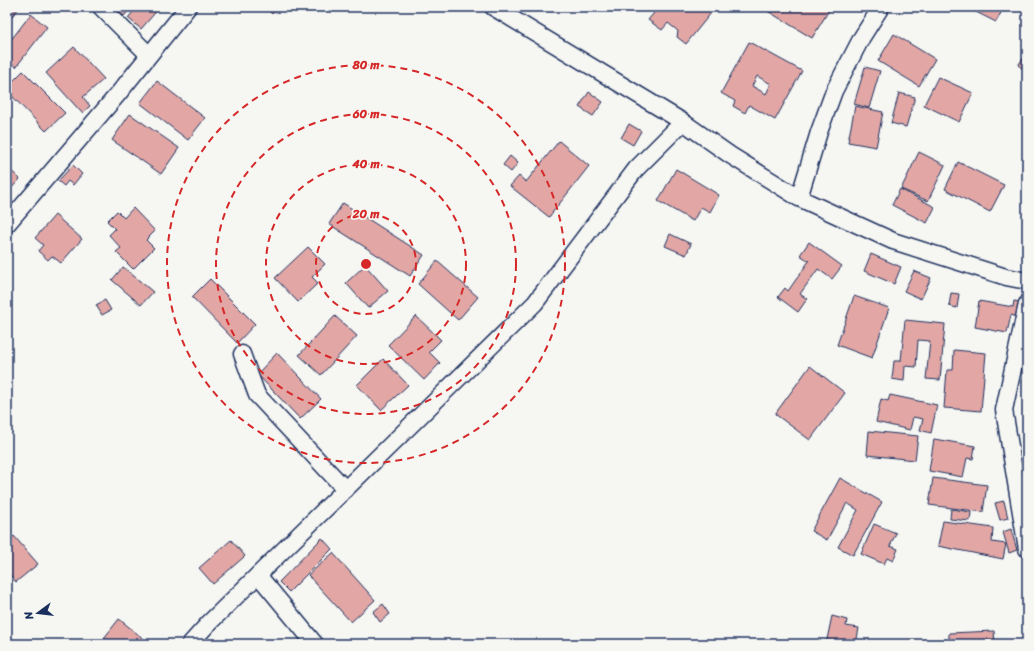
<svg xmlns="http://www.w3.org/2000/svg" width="1034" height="651" font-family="Sriracha,sans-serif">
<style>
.building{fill:#e2a7a5;stroke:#1b2f5e;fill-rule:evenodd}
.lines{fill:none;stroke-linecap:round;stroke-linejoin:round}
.minor-casing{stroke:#1b2f5e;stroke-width:19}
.minor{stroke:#f6f6f2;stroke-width:16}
.ring{fill:none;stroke:#d62828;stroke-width:2;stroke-dasharray:7 5}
.centre{fill:#d62828;stroke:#f6f6f2;stroke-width:2}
.ring-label{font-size:12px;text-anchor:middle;font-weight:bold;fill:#d62828;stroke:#f6f6f2;stroke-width:3.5;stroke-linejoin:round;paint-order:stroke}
</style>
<rect width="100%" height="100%" fill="#f6f6f2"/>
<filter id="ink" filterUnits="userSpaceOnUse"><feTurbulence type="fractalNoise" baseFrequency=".025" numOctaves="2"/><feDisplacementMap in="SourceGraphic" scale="8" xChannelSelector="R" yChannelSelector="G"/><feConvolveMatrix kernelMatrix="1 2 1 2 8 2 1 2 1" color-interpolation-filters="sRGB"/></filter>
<g filter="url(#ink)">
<!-- building -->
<g class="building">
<path d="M7,7h13l-13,15z"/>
<path d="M113,7h19l-8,9z"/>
<path d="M137,7h23l-19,22 -13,-11z"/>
<path d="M265,7h14l-7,7z"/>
<path d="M546,7h9l-4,5z"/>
<path d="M659,7h54l2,1 -29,36 -9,-7 1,-6 -10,-8 -6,7 -14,-10z"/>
<path d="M761,7h70l-19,31z"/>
<path d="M976,7h28l-8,15 -22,-11z"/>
<path d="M31,14l16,13 -31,40 -9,-8v-14z"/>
<path d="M894,34l41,25 -16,27 -41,-25z"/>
<path d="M749,42l53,29 -27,49 -26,-15 -4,8 -12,-7 2,-5 -14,-8zM757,76l14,8 -5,10 -14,-8z"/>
<path d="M74,47l30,32 -21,18 7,9 -8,7 -36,-40z"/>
<path d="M1027,54v18l-9,-7z"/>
<path d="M865,67l15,4 -11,37 -15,-4z"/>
<path d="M23,71l42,42 -19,18 -39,-40v-4z"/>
<path d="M938,77l35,16 -14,29 -35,-17z"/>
<path d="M157,81l48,37 -17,22 -48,-37z"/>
<path d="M589,92l14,10 -10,14 -14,-9z"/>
<path d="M899,93l16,4 -9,30 -15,-4z"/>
<path d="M855,106l28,6 -7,35 -28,-5z"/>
<path d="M130,114l49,34 -18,26 -49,-34z"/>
<path d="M629,124l12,7 -8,14 -12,-7z"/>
<path d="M559,141l30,25 -40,51 -39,-31 9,-10 7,6z"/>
<path d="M919,152l26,13 -17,36 -27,-12z"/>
<path d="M510,156l8,7 -7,9 -8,-7z"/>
<path d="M958,162l46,23 -14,27 -45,-23z"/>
<path d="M73,165l9,9 -9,11 -5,-4 -4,5 -6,-5z"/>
<path d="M7,167l13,12 -13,14z"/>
<path d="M676,169l43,26 -9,17 -9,-5 -8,14 -35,-20z"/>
<path d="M900,189l35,18 -8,16 -35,-18z"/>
<path d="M343,203l81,52 -14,21 -81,-52z"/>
<path d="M133,208l22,23 -9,9 8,8 -21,21 -17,-17 5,-4 -12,-13 6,-6 -8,-8 10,-10 7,7z"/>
<path d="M55,215l27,24 -21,24 -9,-7 -4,4 -10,-9 5,-6 -8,-7z"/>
<path d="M670,234l21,10 -5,11 -21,-9z"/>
<path d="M809,242l33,24 -10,13 -14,-10 -18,25 7,5 -9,13 -20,-15 7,-9 3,3 21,-30 -9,-6z"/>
<path d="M308,247l17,17 -13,13 6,6 -20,19 -23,-24z"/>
<path d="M871,254l30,13 -7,17 -30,-13z"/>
<path d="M437,261l41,36 -20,23 -40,-36z"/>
<path d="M365,265l23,26 -20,17 -22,-25z"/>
<path d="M123,267l30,25 -12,13 -29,-25z"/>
<path d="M914,271l17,7 -10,21 -17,-8z"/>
<path d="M210,279l45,45 -18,19 -45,-46z"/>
<path d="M951,293l8,1 -2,14 -8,-2z"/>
<path d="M854,296l35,12 -17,50 -35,-13z"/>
<path d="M105,300l6,10 -9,5 -6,-10z"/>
<path d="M979,301l34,6 1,-6 6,1 -3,15 -6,-2 -4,18 -32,-6z"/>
<path d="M335,316l22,20 -36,39 -22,-20z"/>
<path d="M416,316l25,24 -12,12 11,11 -16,17 -36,-35z"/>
<path d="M905,320l40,4 -5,56 -14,-1 4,-38 -12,-1 -2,27 -11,-1 -1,15 -12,-2 2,-18h7z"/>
<path d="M954,350l32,3 -5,58 -37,-3 3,-38h6z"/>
<path d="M277,353l44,46 -21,20 -43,-45z"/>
<path d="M383,359l25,26 -27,25 -24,-25z"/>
<path d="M810,366l35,27 -35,47 -35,-26z"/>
<path d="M890,395l47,10 -6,28 -11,-3 3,-11 -10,-2 -3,13 -34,-8 5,-23 7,2z"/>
<path d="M869,431l49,5 -3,24 -48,-5z"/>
<path d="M934,439l41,7 -2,13 -6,-1 -4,19 -34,-6z"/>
<path d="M840,478l42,24 -29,53 -15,-8 20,-37 -11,-7 -20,37 -16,-9z"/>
<path d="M933,478l54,7 -4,27 -54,-7z"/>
<path d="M1004,501l4,17 -8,2 -5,-17z"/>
<path d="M951,509l20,3 -1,9 -20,-2z"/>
<path d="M943,521l50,7 -1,14 14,2 -3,15 -65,-13z"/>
<path d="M874,524l22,9 -6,13 8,3 -5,12 -6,-3 -3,6 -23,-10z"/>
<path d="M1011,529l6,21 -8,3 -6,-21z"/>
<path d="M14,536l24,28 -22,18 -9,-11v-29z"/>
<path d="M322,538l10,11 -43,43 -10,-10z"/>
<path d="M231,540l14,16 -32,28 -14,-16z"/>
<path d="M333,553l42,47 -24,22 -43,-47z"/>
<path d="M7,577l4,4 -4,5z"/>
<path d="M383,604l7,10 -10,8 -7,-10z"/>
<path d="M832,616l15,4 -1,6 13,2 -3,16h-30z"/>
<path d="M119,619l31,25h-39l-7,-6z"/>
<path d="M994,631l1,13h-46v-11z"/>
<path d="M579,640l5,4h-9z"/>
<rect x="927" y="642" width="17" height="2"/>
</g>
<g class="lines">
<defs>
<g id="minor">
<path d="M101,7l48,48"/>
<path d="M493,7l190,115 47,33 69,43 94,43 113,36 21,4"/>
<path d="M799,198l20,-66 15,-41 28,-54 19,-30"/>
<path d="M7,224l111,-130 70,-87"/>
<path d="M1027,304l-23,106 23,139"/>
<path d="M242,354l15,41 88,94"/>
<path d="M258,575l57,69"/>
<path d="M190,644l18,-20 209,-205 118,-116 101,-134 47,-47"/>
</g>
</defs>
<!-- minor casing -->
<use href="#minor" class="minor-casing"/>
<!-- minor -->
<use href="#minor" class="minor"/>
</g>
</g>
<!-- distance rings -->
<g class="ring">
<circle cx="366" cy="264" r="50"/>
<circle cx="366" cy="264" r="100"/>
<circle cx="366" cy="264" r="150"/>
<circle cx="366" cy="264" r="199"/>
</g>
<circle cx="366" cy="264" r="6" class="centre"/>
<g class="ring-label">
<text x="366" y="69">80 m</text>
<text x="366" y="118">60 m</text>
<text x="366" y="168">40 m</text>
<text x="366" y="218">20 m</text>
</g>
<!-- margin -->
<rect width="1034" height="651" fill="none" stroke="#f6f6f2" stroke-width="24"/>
<rect x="12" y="12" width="1010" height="627" fill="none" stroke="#1b2f5e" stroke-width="1.5" filter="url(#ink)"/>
<!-- north arrow -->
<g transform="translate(38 613) rotate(255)" stroke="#f6f6f2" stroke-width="3" paint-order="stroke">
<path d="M0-3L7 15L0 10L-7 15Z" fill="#1b2f5e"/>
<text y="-6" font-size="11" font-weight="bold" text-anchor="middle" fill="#1b2f5e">N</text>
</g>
</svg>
